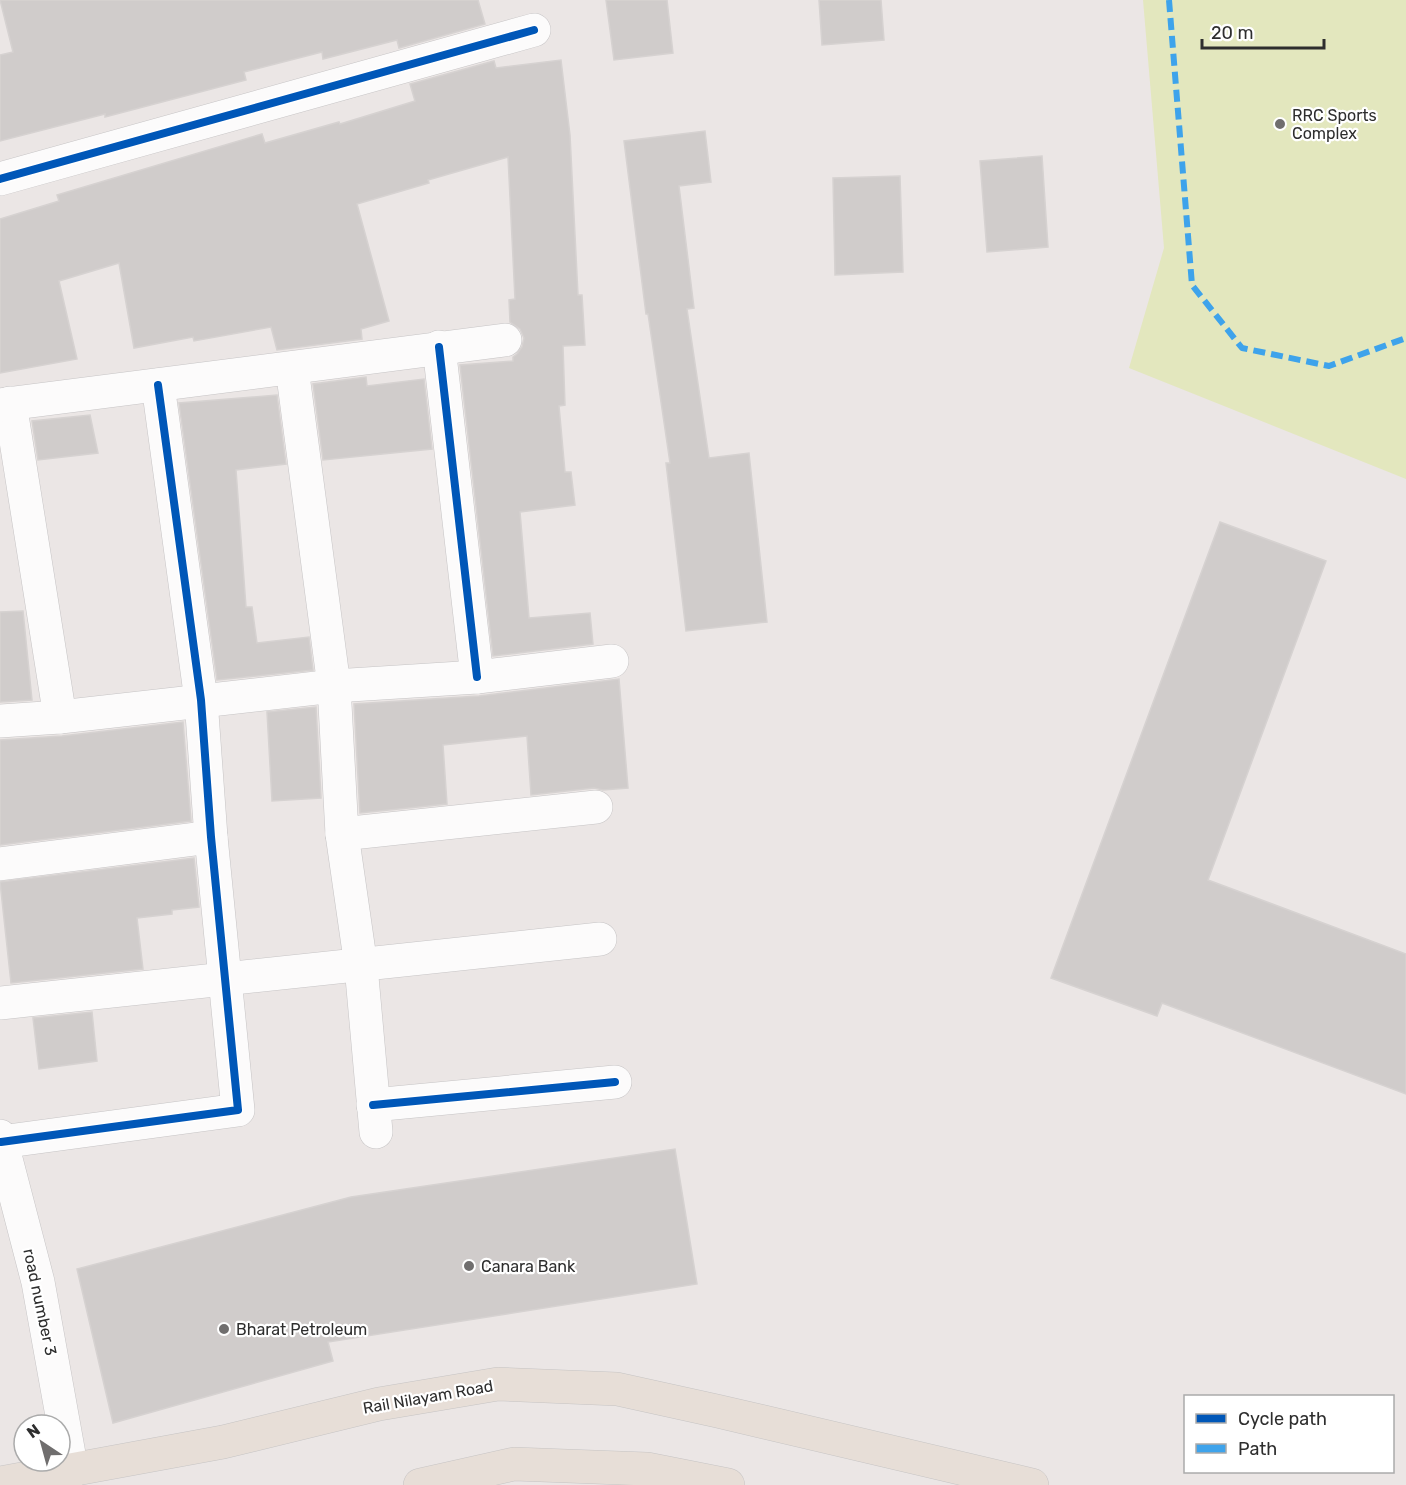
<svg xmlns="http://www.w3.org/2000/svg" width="1406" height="1485" font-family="Rubik,sans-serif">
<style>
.pitch{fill:#e3e7be}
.building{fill:#d0cccb;stroke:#d6d2d1;stroke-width:1.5}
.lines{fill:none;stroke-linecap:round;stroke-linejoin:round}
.minor-casing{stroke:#c6c4c5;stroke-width:34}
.major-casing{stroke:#c6c4c4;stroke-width:34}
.minor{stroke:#fcfbfb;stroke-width:33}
.major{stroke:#e7ded7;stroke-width:33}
.quiet{stroke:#3ea3eb;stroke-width:6;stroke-dasharray:12 6;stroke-linecap:butt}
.cycleway-casing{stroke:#fff;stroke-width:11}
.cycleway{stroke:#0057b8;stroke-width:8}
.poi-dot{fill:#706e6e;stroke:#fff;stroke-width:2}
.labels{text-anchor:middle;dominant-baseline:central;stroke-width:4.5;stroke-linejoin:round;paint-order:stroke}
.poi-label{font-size:16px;fill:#2e2e2e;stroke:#fff;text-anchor:start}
.street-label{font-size:16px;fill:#2e2e2e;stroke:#fff}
</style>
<rect width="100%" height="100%" fill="#ebe6e5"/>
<!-- pitch -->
<path class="pitch" d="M1143,0h263v479l-277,-111 35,-120z"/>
<!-- building -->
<g class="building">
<path d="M0,0h478l7,24 -86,24 -2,-8 -74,19 -1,-7 -78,20 2,8 -141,37v-3l-105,27v-86l13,-3z"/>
<path d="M606,0h61l6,53 -59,7z"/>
<path d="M819,0h62l3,40 -62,5z"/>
<path d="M561,60l9,75 8,160h4l3,50 -22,1 2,59 -6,1 6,66h6l4,33 -55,7 9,106 61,-5 3,31 -100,12 -33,-291 53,-4v-4l4,-3 5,-7 2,-9 -4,-9 -10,-7 -1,-22 6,-1 -7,-142 -80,23 1,3 -72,21 32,117 -28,8 1,10 -85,11 -6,-23 -77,14 -1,-4 -59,11 -15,-85 -60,18 18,78 -77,14v-154l59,-18 -2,-6 205,-61 3,9 74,-21 1,2 75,-23 -5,-17 84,-23 2,7z"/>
<path d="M705,131l6,51 -32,4 15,122 -7,1 22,149 40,-5 18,169 -81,9 -20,-168h4l-22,-149h-2l-22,-173z"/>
<path d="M1042,156l6,91 -61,5 -7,-91z"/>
<path d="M900,176l3,96 -68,3 -2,-97z"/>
<path d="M366,377l1,9 57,-7 8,70 -109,11 -10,-76z"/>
<path d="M277,395l9,69 -50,6 10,137h6l5,36 52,-6 4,33 -96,10 -38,-277z"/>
<path d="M90,415l8,38 -60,7 -6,-39z"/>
<path d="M1220,522l106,39 -118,319 198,74v140l-244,-91 -5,13 -106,-38z"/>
<path d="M23,611l9,89 -32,2v-90z"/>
<path d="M619,679l9,109 -25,2 -9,-2 -63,7 -4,-59 -84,9 4,59 -87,9 -6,-109 125,-8z"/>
<path d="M316,707l5,91 -49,3 -5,-89z"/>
<path d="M183,722l8,99 -191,24v-105l62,-4z"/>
<path d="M194,858l5,49 -27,3v4l-35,4 6,51 -132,14 -11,-101z"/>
<path d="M92,1012l5,49 -58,8 -6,-51z"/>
<path d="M675,1149l22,135 -369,58 5,19 -220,62 -36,-154 274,-72z"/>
</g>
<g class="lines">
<defs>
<g id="minor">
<path d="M0,179l534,-149"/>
<path d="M439,347l38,330"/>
<path d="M292,368l42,318 8,148 19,132 15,166"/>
<path d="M10,403l50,314"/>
<path d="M0,405l505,-65"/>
<path d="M0,721l60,-4 274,-31 143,-9 135,-16"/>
<path d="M342,834l254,-27"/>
<path d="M0,864l211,-27"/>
<path d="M0,1003l600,-64"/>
<path d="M373,1105l242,-23"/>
<path d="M0,1136l38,146 34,189"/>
<path d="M1,1142l237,-32 -27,-273 -10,-137 -43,-315"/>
</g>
<g id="major">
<path d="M0,1483l223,-41 156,-38 119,-20 119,5 100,22 315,74"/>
<path d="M420,1485l94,-21 133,5 81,16"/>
</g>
</defs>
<!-- minor casing -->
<use href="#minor" class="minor-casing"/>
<!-- major casing -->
<use href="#major" class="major-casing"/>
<!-- minor -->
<use href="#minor" class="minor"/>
<!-- major -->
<use href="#major" class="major"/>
<!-- quiet -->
<path class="quiet" d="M1169,0l23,285 50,63 87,18 77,-28"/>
<defs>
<g id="cycleway">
<path d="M0,179l534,-149"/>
<path d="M439,347l38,330"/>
<path d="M373,1105l242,-23"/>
<path d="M1,1142l237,-32 -27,-273 -10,-137 -43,-315"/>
</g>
</defs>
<!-- cycleway casing -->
<use href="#cycleway" class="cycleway-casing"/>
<!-- cycleway -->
<use href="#cycleway" class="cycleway"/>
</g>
<!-- markers -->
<g class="poi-dot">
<circle cx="1280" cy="124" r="6"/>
<circle cx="469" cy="1266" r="6"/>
<circle cx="224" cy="1329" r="6"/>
</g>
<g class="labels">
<!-- poi labels -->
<g class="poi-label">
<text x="1292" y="115">RRC Sports<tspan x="1292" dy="18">Complex</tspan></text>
<text x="481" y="1266">Canara Bank</text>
<text x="236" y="1329">Bharat Petroleum</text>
</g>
<!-- street labels -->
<g class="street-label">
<text transform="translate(40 1302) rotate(78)">road number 3</text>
<text transform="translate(428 1397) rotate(-10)">Rail Nilayam Road</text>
</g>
</g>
<!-- legend -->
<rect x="1184" y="1395" width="210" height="78" fill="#ffffff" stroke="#ababab" stroke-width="1.5"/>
<rect x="1196" y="1414" width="30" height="9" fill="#0057b8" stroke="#ababab" stroke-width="1.5"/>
<text x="1238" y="1425" font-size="18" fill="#2e2e2e">Cycle path</text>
<rect x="1196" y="1444" width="30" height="9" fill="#3ea3eb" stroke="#ababab" stroke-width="1.5"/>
<text x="1238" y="1455" font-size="18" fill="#2e2e2e">Path</text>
<!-- north arrow -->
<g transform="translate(42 1443) rotate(324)"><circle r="28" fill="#ffffff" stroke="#ababab" stroke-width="1.5"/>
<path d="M0-4.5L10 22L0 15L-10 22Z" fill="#706e6e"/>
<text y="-9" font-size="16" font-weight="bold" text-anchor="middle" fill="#2e2e2e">N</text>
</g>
<!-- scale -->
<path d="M1202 39v9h122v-9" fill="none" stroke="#2e2e2e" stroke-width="3"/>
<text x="1211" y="39" font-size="18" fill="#2e2e2e" stroke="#ffffff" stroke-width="4.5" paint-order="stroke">20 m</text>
</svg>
